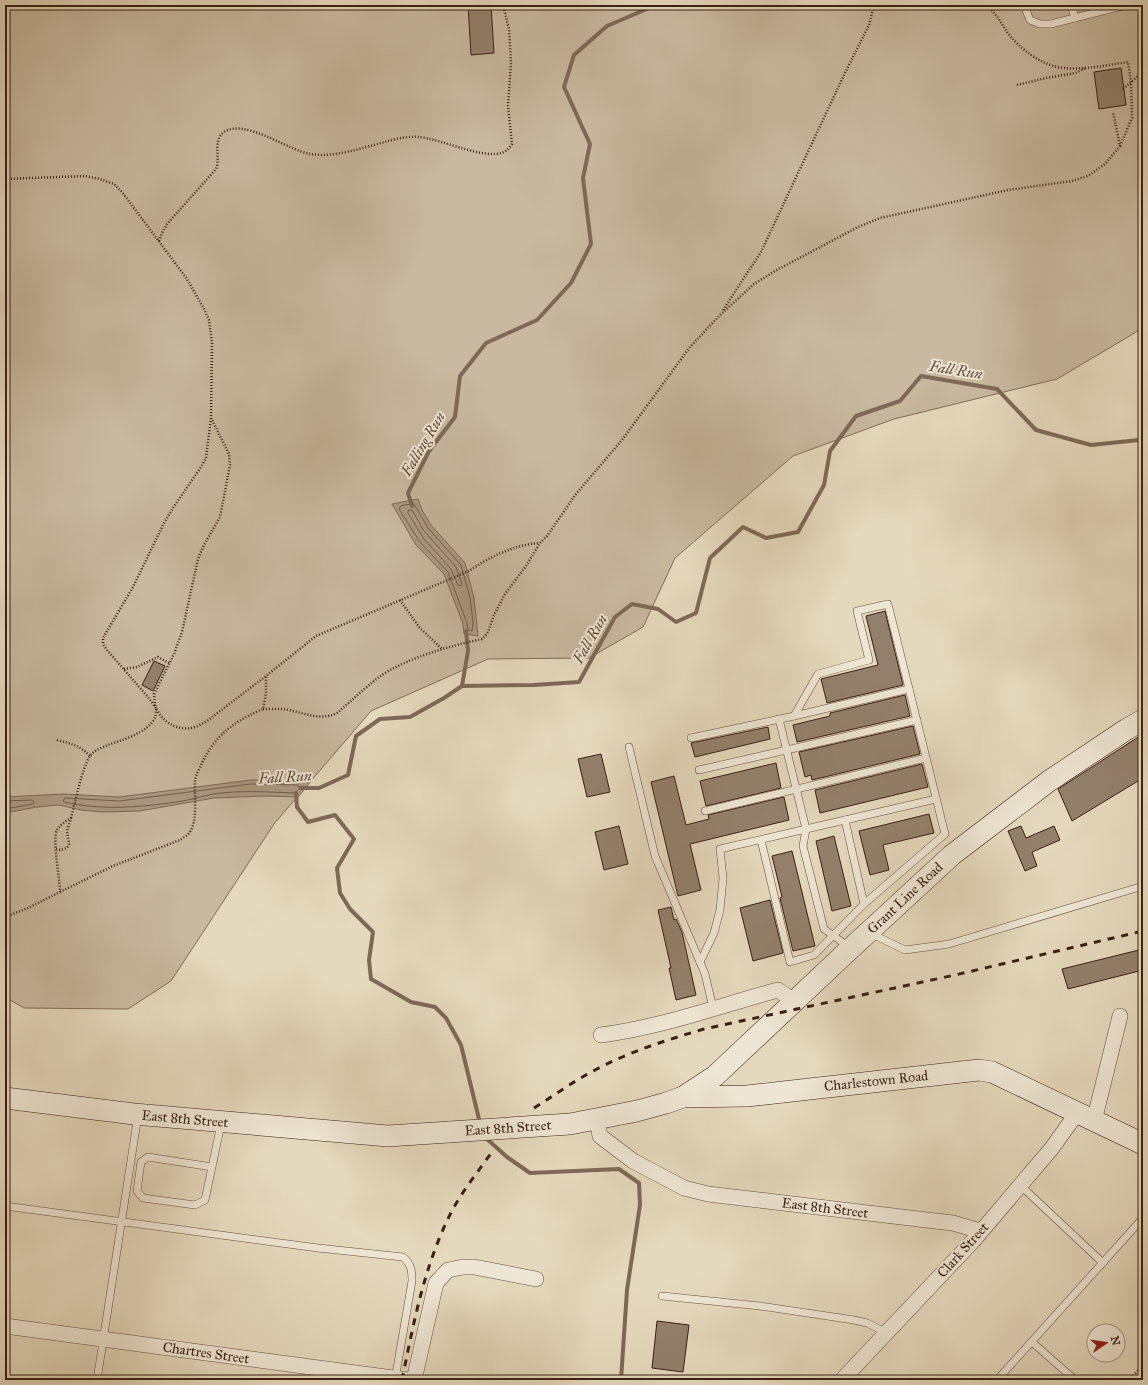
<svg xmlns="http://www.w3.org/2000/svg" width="1148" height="1385" font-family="'IM FELL Great Primer',serif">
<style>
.green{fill:#c8b9a0;stroke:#816c5a}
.water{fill:#ab9a84;stroke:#7e6958}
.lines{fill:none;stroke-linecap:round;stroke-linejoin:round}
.shore{stroke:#725c4c;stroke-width:1}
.stream{stroke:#7e6958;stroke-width:4}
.building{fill:#93806c;stroke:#3a1f15}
.lane-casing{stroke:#654e3f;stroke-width:8}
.street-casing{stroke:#654e3f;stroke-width:16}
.secondary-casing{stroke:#3a1f15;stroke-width:22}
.path{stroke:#3a1f15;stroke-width:2.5;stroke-dasharray:1 2;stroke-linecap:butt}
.lane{stroke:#eee6d4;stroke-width:7}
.street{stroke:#eee6d4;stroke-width:15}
.secondary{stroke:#eee6d4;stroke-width:21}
.rail{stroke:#3a1f15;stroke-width:3;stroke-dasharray:7 7;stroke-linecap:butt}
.labels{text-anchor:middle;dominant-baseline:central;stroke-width:4;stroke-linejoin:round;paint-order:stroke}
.street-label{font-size:14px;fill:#3a1f15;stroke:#eee6d4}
.water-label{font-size:15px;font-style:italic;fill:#624a3c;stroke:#eee6d4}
</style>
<rect width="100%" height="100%" fill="#e5d9bd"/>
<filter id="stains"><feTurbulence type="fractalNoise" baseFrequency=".005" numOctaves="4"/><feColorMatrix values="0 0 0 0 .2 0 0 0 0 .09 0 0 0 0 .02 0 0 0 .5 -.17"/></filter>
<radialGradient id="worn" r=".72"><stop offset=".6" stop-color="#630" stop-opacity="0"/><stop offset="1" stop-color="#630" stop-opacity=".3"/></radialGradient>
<!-- green -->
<path class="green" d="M5,5h1138v323l-86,51 -163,40 -101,37 -118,102 -32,69 -54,31 -101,1 -117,52 -97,113 -103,157 -43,28 -104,-1 -19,-11z"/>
<!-- water -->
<g class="water">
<path d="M418,499l4,11 9,15 34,38 9,35 4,38 -14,-2 -1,-10 -19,-50 -28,-29 -24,-41z"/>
<path d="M251,780l60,1 -13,16 -33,-1 -51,2 -74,13 -38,1 -21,-2 -22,-5 -22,2 -32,6v-16l58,-3 56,3z"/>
</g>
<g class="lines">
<!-- shore -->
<g class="shore">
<path d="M414,504l14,24 33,37 9,33 3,24 -1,9 -4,-1 -1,-7 -19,-51 -28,-30 -21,-33 2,-3z"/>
<path d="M409,510h3l12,21 32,36 6,17 -1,2 -3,-1 -7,-16 -27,-30 -16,-26z"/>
<path d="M251,784l47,1 2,3 -5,5c-27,-1 -55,-3 -82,1 -10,2 -20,5 -30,7 -40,6 -79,10 -119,1l-1,-1 2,-3 54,3z"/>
<path d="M5,801l27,-1 2,2 -1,2 -28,5"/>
</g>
<!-- stream -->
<g class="stream">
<path d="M412,506l-4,-13 21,-42 26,-34 5,-41 26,-33 51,-23 34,-37 20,-39 -8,-66 7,-34 -26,-57 10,-32 33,-29 49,-21"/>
<path d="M462,686l6,-35 -2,-20"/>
<path d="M301,788h18l29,-13 8,-39 24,-17 30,-2 34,-19 18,-12 72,-1 45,-3 36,-65 17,-13 26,5 18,13 20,-9 14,-55 33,-31 23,11 32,-6 26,-47 6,-34 26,-35 44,-15 21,-25 76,13 39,41 55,15 48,-5 4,-3"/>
<path d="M296,793l1,14 11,15 27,-7 19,24 -17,29 3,25 10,16 23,23 -4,28 2,19 40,23 24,5 11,11 15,27 18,74"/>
<path d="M487,1139l20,18 23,16 89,-4 20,14 1,22 -13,85 -6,90"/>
</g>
</g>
<!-- building -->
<g class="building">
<path d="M468,5h23l3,48 -23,2z"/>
<path d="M1121,68l5,37 -27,4 -5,-37z"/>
<path d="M885,611l18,74 -76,18 -6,-24 57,-14 -12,-49z"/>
<path d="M154,661l11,5 -12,25 -11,-6z"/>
<path d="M905,695l5,21 -113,26 -4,-17 37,-9v-3z"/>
<path d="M913,726l7,28 -108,26 -1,-5 -6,2 -6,-25z"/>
<path d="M768,727l2,12 -75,18 -4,-14z"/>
<path d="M1143,734v44l-71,43 -14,-32z"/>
<path d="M601,754l9,38 -23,5 -9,-38z"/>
<path d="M776,763l5,25 -75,18 -6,-25z"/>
<path d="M922,764l6,23 -108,26 -5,-23z"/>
<path d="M674,776l12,49 23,-6 -1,-4 76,-18 5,23 -99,24 11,46 -23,6 -27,-114z"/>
<path d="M929,814l5,19 -51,12 6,25 -19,5 -11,-44z"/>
<path d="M619,826l9,38 -24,6 -9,-38z"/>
<path d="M1021,826l5,12 28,-12 6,14 -28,12 5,14 -12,5 -17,-40z"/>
<path d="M834,836l17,70 -19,5 -16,-70z"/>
<path d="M792,851l23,95 -22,5 -13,-53 2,-1 -10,-41z"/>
<path d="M770,900l13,53 -30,8 -13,-53z"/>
<path d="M671,907l3,13 2,-1 6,13 14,63 -20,5 -7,-32h2l-13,-58z"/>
<path d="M1143,949v21l-75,19 -6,-20z"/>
<path d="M657,1321l32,4 -6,47 -31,-4z"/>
</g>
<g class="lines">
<defs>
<g id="lane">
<path d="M1024,5l6,15 10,4h11l75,-19"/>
<path d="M1071,5l4,13"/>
<path d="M794,716l115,-27"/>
<path d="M691,738l103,-22 24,-42 51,-14 -12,-49 31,-7 57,230 -81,70"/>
<path d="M629,747l26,109 50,118 8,34"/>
<path d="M699,770l218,-50"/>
<path d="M705,811l221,-53"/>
<path d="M761,840l29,122 24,-7 50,-51 -19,-84"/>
<path d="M870,933l35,17 44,-6 194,-58"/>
<path d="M848,949l-6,-7 -18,-13 -21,-83 3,-17 130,-30"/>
<path d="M700,962l14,-29 6,-23 3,-32 -3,-29 86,-20 -27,-110"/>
<path d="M212,1167l-64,-10 -7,5 -4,29 6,7 52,7 10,-5 16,-76"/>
<path d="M1020,1185l83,78"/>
<path d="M5,1206l313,42 85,9c8,7 9,13 9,24l-17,99"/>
<path d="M662,1296l98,10 94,14 13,3 20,10"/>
<path d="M1032,1342l43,38"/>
<path d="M97,1380l41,-265"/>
<path d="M997,1380l146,-162"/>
</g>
<g id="street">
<path d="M601,1035c61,-8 118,-29 177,-45l16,11"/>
<path d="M597,1119l3,17 33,25 51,27 24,6 227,27 18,2 27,8"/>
<path d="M1094,1121l26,-105"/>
<path d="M5,1326l403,54"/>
<path d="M414,1380l22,-97 12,-13 15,-3h11l62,12"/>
<path d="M842,1380l131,-139 79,-93 25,-35"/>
</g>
<g id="secondary">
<path d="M683,1097l32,-21 134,-126 103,-95 97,-74 78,-52 16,-9"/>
<path d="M5,1098l129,16 254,22 182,-12 67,-13 29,-8 17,-6 64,-1 232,-26 13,2 151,72"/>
</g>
</defs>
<!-- lane casing -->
<use href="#lane" class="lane-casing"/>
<!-- street casing -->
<use href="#street" class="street-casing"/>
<!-- secondary casing -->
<use href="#secondary" class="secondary-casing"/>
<!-- path -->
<g class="path">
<path d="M984,5c15,9 17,20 27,32 12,14 34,30 53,31 21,2 43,-3 64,-6l3,20 1,36 -12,28"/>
<path d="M993,10l4,-5"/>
<path d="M1017,85l29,-7 29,-5 11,-5"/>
<path d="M1123,89l15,-13 5,-1"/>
<path d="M5,179l80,-3 15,3 14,5 8,8 65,87 17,30 5,11 3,23 -1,75 -5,40 -5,9 -28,41 -9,15 -31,64 -30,51v6l4,6 40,46 9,12"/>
<path d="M159,241l3,-8 5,-9 49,-55c5,-12 -4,-28 8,-37 20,-14 64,18 86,22 25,4 51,-6 75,-12 10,-3 22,-6 33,-5 22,1 67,24 86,15 4,-2 6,-5 8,-8l-4,-38 3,-44 -2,-33 -6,-24"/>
<path d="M723,310l38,-58 83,-177 25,-50 5,-20"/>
<path d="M400,600l19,27 23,22"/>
<path d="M124,669l13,-2 21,-10 11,6"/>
<path d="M155,706l-1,-12 20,-40 8,-22 16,-73 6,-14 16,-28 10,-52 -1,-11 -18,-36"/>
<path d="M263,709c6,0 13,0 19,0 19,2 37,13 55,4 14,-12 28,-25 42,-36 27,-19 71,-31 103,-38l3,-3 3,-4 6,-17 11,-21 21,-28 14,-23 7,-7 29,-42 46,-54 68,-93 30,-32 34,-31 21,-13 83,-44 22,-9 128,-28 64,-9 16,-5 17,-12 15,-18 -7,-34"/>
<path d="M57,740c15,4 22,5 33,16"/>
<path d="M71,818c4,-15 11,-50 19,-62 4,-6 12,-8 18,-11 14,-5 42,-13 47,-28 1,-2 1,-6 1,-9 7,15 23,24 39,19 4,-1 8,-4 12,-6l59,-45 50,-40 153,-65c20,-14 45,-26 70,-28"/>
<path d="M60,892l53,-26 67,-26c3,-2 8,-5 10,-8 8,-12 4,-37 5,-52 1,-6 5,-12 7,-17 14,-29 33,-42 61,-54l3,-16v-17"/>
<path d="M5,917l23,-9 32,-16c0,-12 -8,-54 -3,-62 3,-5 9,-9 14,-12l-4,13 2,13 -2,4 -7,2 -4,-1"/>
<path d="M1129,1380l14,-15"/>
</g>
<!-- lane -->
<use href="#lane" class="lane"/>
<!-- street -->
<use href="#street" class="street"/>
<!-- secondary -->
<use href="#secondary" class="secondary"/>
<!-- rail -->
<g class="rail">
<path d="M534,1108c21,-13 41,-28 63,-39 34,-18 70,-29 107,-40l251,-54 188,-44"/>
<path d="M402,1380c12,-59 23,-119 52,-173 11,-19 25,-37 38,-55"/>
</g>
</g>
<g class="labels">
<!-- street labels -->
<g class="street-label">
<text transform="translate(905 898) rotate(-43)">Grant Line Road</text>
<text transform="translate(876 1081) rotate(-6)">Charlestown Road</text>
<text transform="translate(185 1119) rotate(5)">East 8th Street</text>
<text transform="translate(508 1128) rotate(-4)">East 8th Street</text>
<text transform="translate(825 1208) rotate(7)">East 8th Street</text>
<text transform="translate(963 1250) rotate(-48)">Clark Street</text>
<text transform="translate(206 1353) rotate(8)">Chartres Street</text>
</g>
<!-- water labels -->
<g class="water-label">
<text transform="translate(956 370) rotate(9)">Fall Run</text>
<text transform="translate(423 444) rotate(-59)">Falling Run</text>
<text transform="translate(590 639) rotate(-60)">Fall Run</text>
<text transform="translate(285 777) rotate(-3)">Fall Run</text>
</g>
</g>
<!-- margin -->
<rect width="1148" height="1385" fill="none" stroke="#e5d9bd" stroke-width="20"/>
<rect x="6" y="6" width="1136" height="1373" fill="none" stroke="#3a1f15" stroke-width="2"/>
<rect x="10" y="10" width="1128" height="1365" fill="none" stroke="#3a1f15"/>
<!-- north arrow -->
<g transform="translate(1106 1343) rotate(77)"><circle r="19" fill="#eee6d4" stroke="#a69688"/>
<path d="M0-3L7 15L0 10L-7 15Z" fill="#8f2418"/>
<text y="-6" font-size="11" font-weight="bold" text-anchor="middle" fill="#3a1f15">N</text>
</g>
<rect width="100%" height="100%" filter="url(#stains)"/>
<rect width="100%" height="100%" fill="url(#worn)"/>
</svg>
